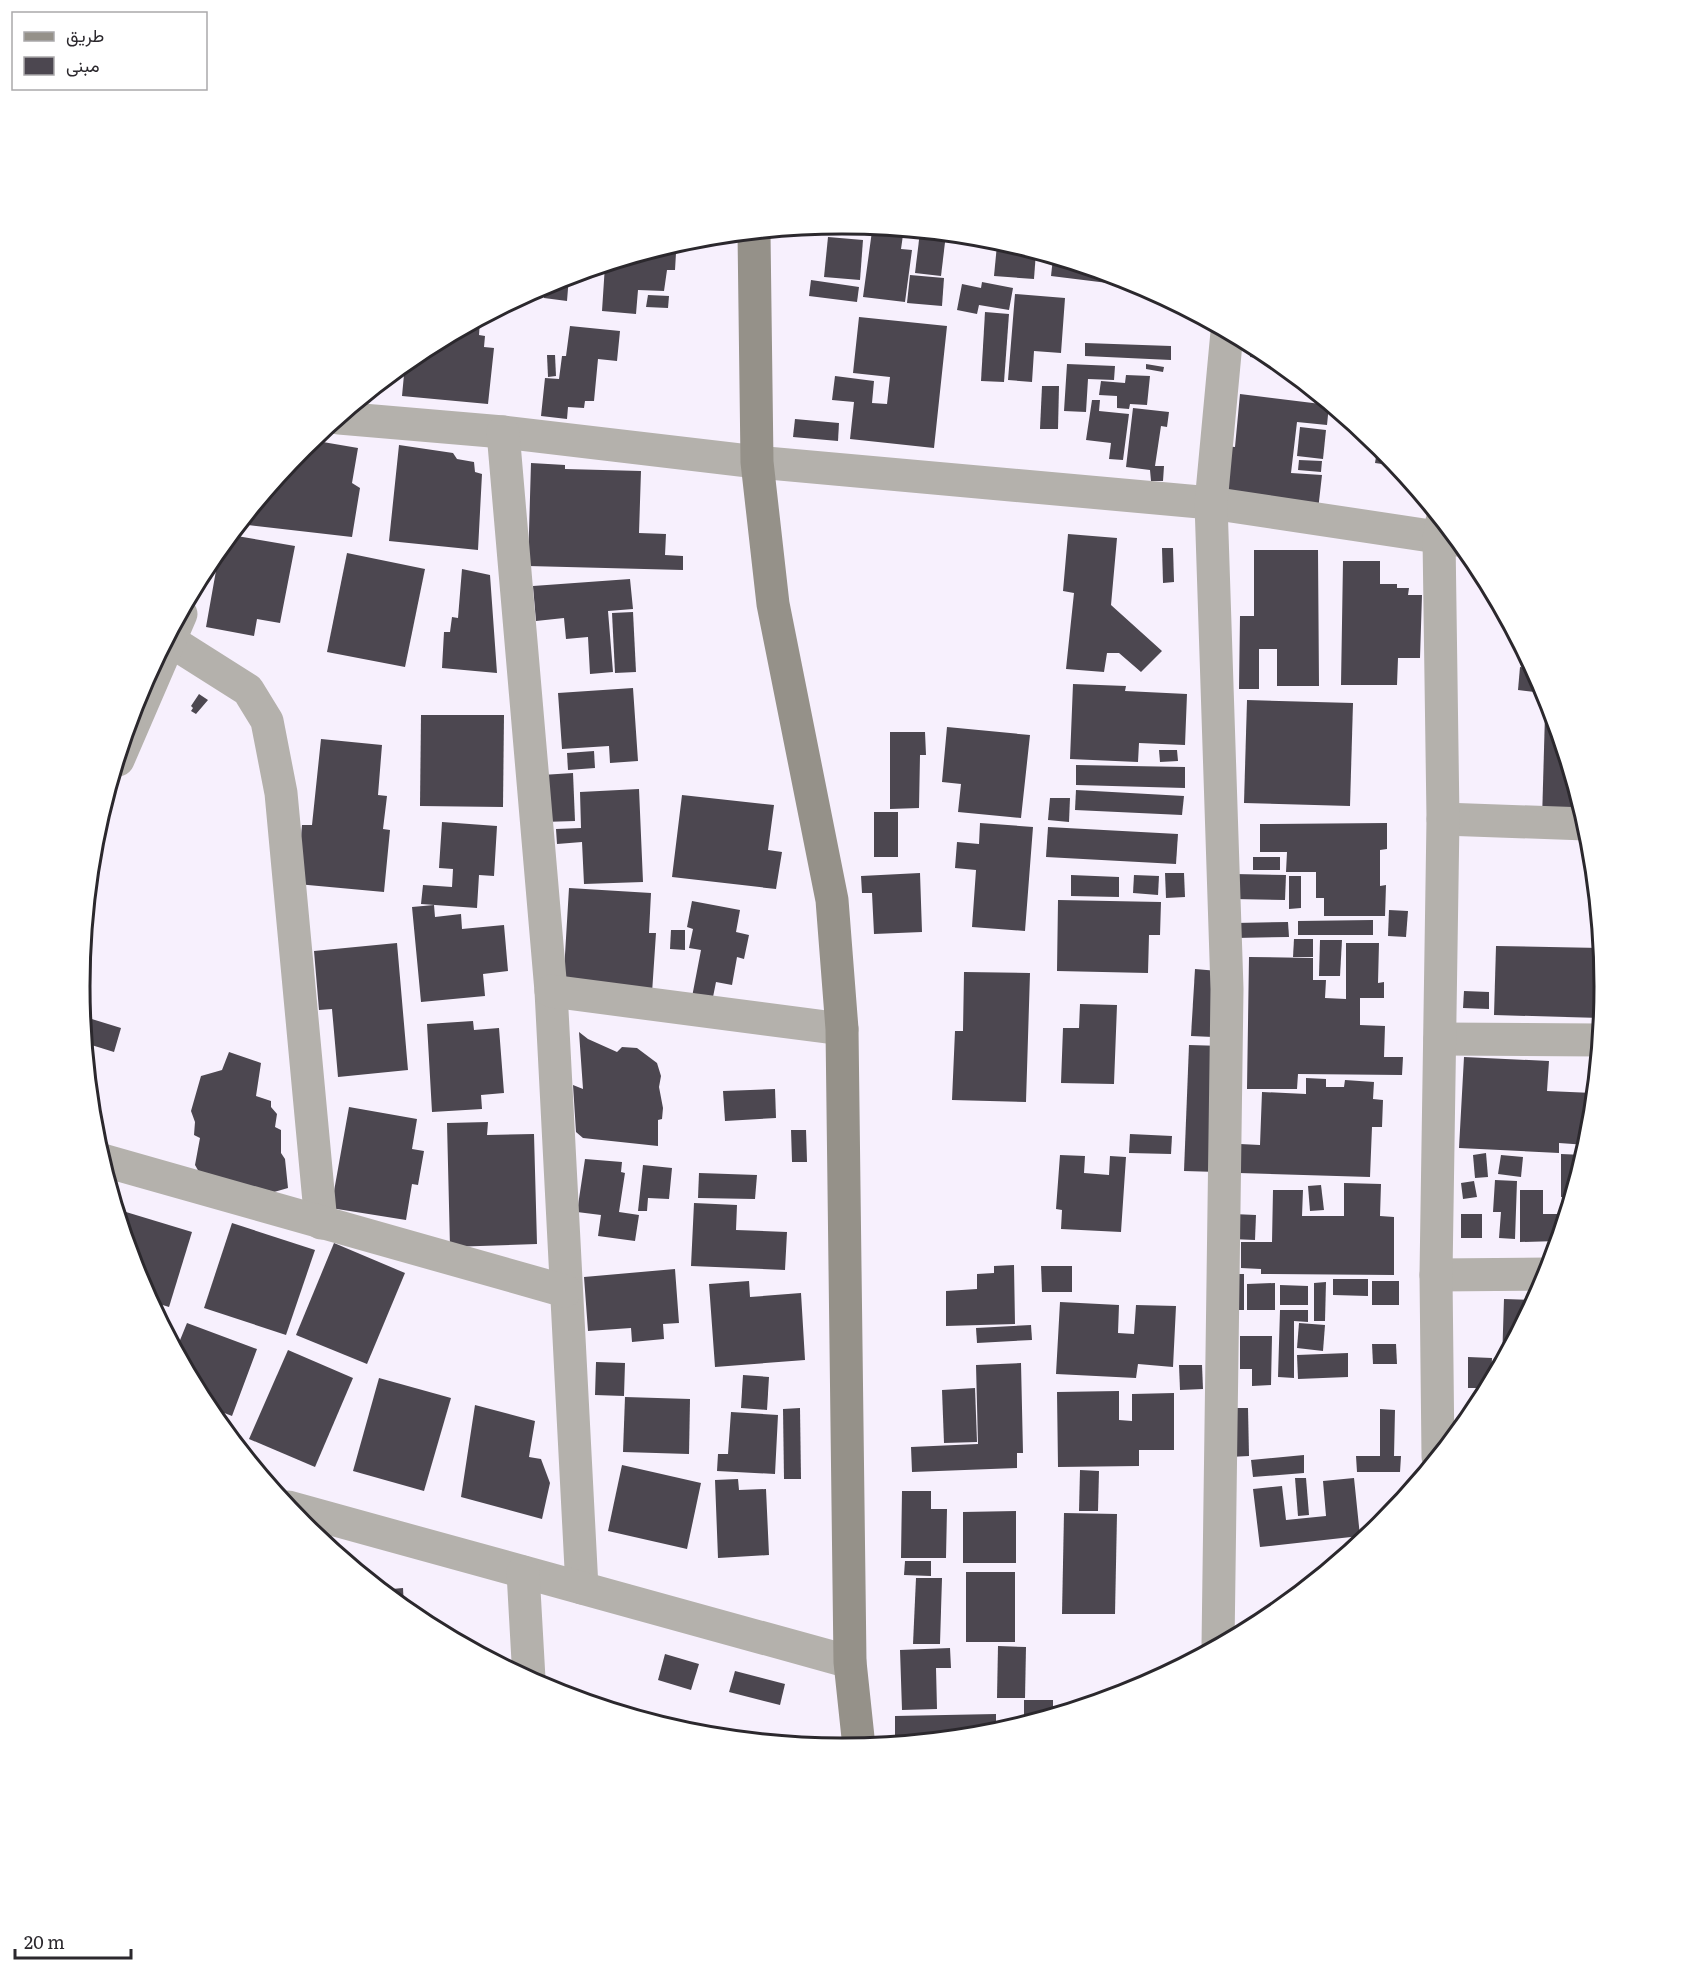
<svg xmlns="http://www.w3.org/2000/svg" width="1684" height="1973" font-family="Literata,Vazirmatn,serif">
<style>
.building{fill:#4c4750}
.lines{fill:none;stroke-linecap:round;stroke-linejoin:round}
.street{stroke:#b4b1ac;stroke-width:33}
.secondary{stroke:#959189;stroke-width:33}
.rim{fill:none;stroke:#2b282d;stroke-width:3}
</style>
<rect width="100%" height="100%" fill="#f7f0fd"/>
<!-- building -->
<g class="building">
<path d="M872,231l31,4 -2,14 11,1 -7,52 -42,-5z"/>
<path d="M920,232l26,2 -5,42 -26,-3z"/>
<path d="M828,237l35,3 -3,40 -36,-3z"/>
<path d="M997,245l20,1 19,6 -2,27 -40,-3z"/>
<path d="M668,246v7h8l-1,17h-8l-3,21 -26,-1 -2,24 -34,-3 3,-46z"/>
<path d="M1053,258l80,24 -1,4 -81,-10z"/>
<path d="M910,275l34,3 -2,28 -35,-3z"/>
<path d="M569,276l-2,25 -23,-3v-5l-11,-2 18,-9z"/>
<path d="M811,280l48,7 -2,15 -48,-6z"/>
<path d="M982,282l31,6 -4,22 -30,-5 -2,9 -20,-4 5,-26 19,4z"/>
<path d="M1015,294l50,4 -4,55 -27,-2 -2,31 -24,-2z"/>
<path d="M648,295l21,1 -1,12 -22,-1z"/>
<path d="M985,312l24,2 -5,68 -23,-1z"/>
<path d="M859,317l88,9 -13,122 -84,-9 4,-37 -22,-2 3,-24 39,5 -2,22 15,1 3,-27 -37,-4z"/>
<path d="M480,320l-1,15 6,1 -1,11 10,1 -6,56 -86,-8 3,-32 14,-12z"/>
<path d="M570,326l50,5 -3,30 -19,-2 -4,42h-9l-1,7 -16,-1 -1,12 -26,-3 4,-38 14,1 3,-23h4z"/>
<path d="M1085,343l86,3v14l-86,-4z"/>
<path d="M1252,345l14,8 9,7 -25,-3z"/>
<path d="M547,355h8l1,21 -8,1z"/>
<path d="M1067,364l48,2 -1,14 -26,-1 -2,33 -22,-1z"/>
<path d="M1146,364l18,3 -1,5 -17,-3z"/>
<path d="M1126,375l24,1 -3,29 -17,-1 -1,5 -12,-1v-12l-18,-1 2,-14 24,2z"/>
<path d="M1042,386h17l-1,43h-18z"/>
<path d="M1240,394l89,11 -2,20 -30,-3 -6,51 31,2 -4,35 -99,-9 5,-55 11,1z"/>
<path d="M1092,400h8l-1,11 30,3 -6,46 -14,-1 2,-16 -25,-3z"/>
<path d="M1133,408l36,4 -2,15 -6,-1 -6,40h9l-1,15h-12l-1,-11 -24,-3z"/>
<path d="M795,419l44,4 -1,18 -45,-4z"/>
<path d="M1300,427l26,3 -3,29 -26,-3z"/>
<path d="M317,441l41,7 -6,35 8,5 -8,49 -104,-12 12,-25 26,-32 7,2 -1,-9 11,-14 6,-4z"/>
<path d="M399,445l54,8 4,6 17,3 1,10 7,2 -4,76 -89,-9z"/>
<path d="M1378,445l3,3 15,18 -21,-3z"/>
<path d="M1299,460l23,1 -1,11 -23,-2z"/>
<path d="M531,463l34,2v4l76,2 -2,62 27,1 -1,21 18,1v14l-155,-4z"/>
<path d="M1068,534l49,4 -6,67 51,46 -21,21 -22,-19h-12l-3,19 -38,-3 8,-76 -11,-2z"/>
<path d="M231,535l64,11 -15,77 -23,-4 -3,17 -48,-9 14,-79z"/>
<path d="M1162,548h11l1,34 -11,1z"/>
<path d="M1254,550h64l1,136h-42v-37h-18v40h-20l1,-73h14z"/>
<path d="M347,553l78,16 -20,98 -78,-15z"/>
<path d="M1343,561h37v23h17v4h12l-1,7h14l-2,63h-22l-1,27h-56z"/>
<path d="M462,569l28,6 7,98 -55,-5 2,-36h6l2,-15 6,1z"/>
<path d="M630,579l3,30 -25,2 5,61 -23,2 -2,-37 -22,2 -2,-21 -28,3 -3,-35z"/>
<path d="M633,612l3,60 -21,1 -3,-60z"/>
<path d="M1520,667l12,2 12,21 -1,3 -25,-3z"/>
<path d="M1073,684l53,2 -1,5 62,3 -2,51 -46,-2 -1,19 -68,-3z"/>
<path d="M633,688l5,73 -28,2 -1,-17 -47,3 -4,-56z"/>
<path d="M199,694l9,6 -12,14 -5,-3 2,-3 -2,-2z"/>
<path d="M1247,700l106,3 -3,103 -106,-3z"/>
<path d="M1545,714l7,1 33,105h-43z"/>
<path d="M421,715h83l-1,92 -83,-1z"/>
<path d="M947,727l83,8 -9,83 -63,-6 3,-28 -19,-2z"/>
<path d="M890,732h35l1,23h-6l-1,53 -29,1z"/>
<path d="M321,739l61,6 -4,50 9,1 -4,33 7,1 -6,62 -87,-8 5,-59h10z"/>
<path d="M1159,750h18l1,11 -18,1z"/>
<path d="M594,751l1,17 -27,2 -1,-17z"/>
<path d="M1076,765l109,2v21l-109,-3z"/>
<path d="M573,773l2,48 -32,1 -1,-47z"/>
<path d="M639,789l4,93 -59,2 -2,-42 -25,2 -1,-15 25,-1 -1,-36z"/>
<path d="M1076,790l108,6 -2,19 -107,-5z"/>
<path d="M682,795l92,10 -6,45 14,2 -6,37 -104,-12z"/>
<path d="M1050,798h20l-1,24 -21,-2z"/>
<rect x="874" y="812" width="24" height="45"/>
<path d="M442,822l55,4 -3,50 -15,-1 -2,33 -56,-4 2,-19 29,2 1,-18 -14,-1z"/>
<path d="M980,823l53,4 -8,104 -53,-4 4,-57 -21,-2 2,-26 22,2z"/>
<path d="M1387,823v26l-7,1v36l6,-1 -1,31h-61v-18h-8v-26h-30l1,-20h-27v-28z"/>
<path d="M1048,827l130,7 -2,30 -130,-7z"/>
<rect x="1253" y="857" width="27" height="13"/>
<path d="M920,873l2,59 -48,2 -2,-41h-10l-1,-17z"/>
<path d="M1165,873h19l1,24 -19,1z"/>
<path d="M1234,874l52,1 -1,25 -52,-1z"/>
<path d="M1071,875l48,2v20l-48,-1z"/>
<path d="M1134,875l25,1 -1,19 -25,-2z"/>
<path d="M1289,876h12v32l-12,1z"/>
<path d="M569,888l82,5 -2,40h7l-4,60 -89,-5z"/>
<path d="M1058,900l103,2 -1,33h-11l-1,38 -91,-2z"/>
<path d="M692,901l48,9 -4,22 13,3 -5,24 -7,-2 -5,28 -16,-3 -4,20 -20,-5 9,-47 -12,-2 4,-19 -6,-2z"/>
<path d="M434,905l1,12 26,-3 1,15 42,-4 4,46 -25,3 2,22 -64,6 -9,-95z"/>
<path d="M1389,910l19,1 -2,26 -18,-1z"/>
<path d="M1373,920v15h-75v-14z"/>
<path d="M1288,922l1,15 -54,1v-15z"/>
<path d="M671,930h14v20l-15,-1z"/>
<path d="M1294,939h19v18h-20z"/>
<path d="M1320,940h22l-2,36h-21z"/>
<path d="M397,943l11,127 -70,7 -6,-68 -13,1 -5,-59z"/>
<path d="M1346,943h33l-1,40 6,-1v16h-24v27l25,1 -1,31h19l-1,18 -104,-1 -1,15h-50l2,-132 64,1v22h13l-1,18 21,1z"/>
<path d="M1496,946l105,2 2,27 -2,43 -107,-3z"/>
<path d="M1195,969l23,2 -5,66 -22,-1z"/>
<path d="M964,972l66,1 -4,129 -74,-2 3,-69h8z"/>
<path d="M1464,991l25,1v17l-26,-1z"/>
<path d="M1080,1004l37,1 -3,79 -53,-1 2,-55h16z"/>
<path d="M82,1016l39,12 -7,24 -29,-9z"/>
<path d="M473,1021l1,9 25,-2 5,65 -23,2 1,14 -50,3 -5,-88z"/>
<path d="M579,1032l9,7 29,13 5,-5 15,1 20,15 4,13 -2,11 4,21 -1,11 -4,1v26l-75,-8 -7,-6 -3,-47 10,4z"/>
<path d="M1189,1045l34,1 -5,126 -34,-1z"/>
<path d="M229,1052l32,11 -5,33 15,5v6l6,7 -2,13 6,3v23l4,6 3,29 -14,4 -75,-20 -4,-7 5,-27 -6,-3 1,-13 -4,-11 10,-35 21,-6z"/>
<path d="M1464,1057l85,4 -2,30 46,2 -3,43 -3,9 -28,-2v10l-100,-5z"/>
<path d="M1306,1078l20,1v8h18l1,-7 29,2 -1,17 10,1 -1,27h-10l-2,50 -131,-4 1,-29 20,1 2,-53 44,2z"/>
<path d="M775,1089l1,29 -51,3 -2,-30z"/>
<path d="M349,1107l68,12 -5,30 12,2 -6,34 -6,-1 -6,36 -75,-12z"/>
<path d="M488,1122l-1,13 47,-1 3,110 -87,3 -3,-124z"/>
<path d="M791,1130h15l1,32h-15z"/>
<path d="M1130,1134l42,2 -1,18 -42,-1z"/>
<path d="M1486,1153l2,24 -13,1 -2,-23z"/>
<path d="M1561,1154l23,1 -13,43 -10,-1z"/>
<path d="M1060,1155l25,1 -1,17 25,2 1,-19 16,1 -5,75 -60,-3 1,-19 -6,-1z"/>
<path d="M1501,1155l22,2 -2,20 -23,-3z"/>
<path d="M585,1159l37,3 -1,10 4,1 -6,39 20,3 -4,26 -37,-5 3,-21 -24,-3z"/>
<path d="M643,1165l29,3 -3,31 -21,-1 -1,13h-9z"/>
<path d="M699,1173l58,2 -2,24 -57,-1z"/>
<path d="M1495,1180l22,1 -2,58 -16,-1 2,-26h-8z"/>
<path d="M1474,1181l3,16 -14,2 -2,-16z"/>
<path d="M1344,1183l37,1 -1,32 14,1v58l-133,-1v-5l-20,-1v-26h31l1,-52h30l-1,26h42z"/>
<path d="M1321,1185l3,25 -14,1 -2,-25z"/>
<path d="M1520,1190h23v24h17l1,18 -3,9 -38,1z"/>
<path d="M694,1203l43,2 -1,25 51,2 -2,38 -94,-4z"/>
<path d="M126,1212l66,20 -23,75 -19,-6 -13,-23 -15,-52z"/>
<path d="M1233,1214l23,1 -1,25 -23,-1z"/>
<rect x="1461" y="1214" width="21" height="24"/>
<path d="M232,1223l83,27 -29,85 -82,-27z"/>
<path d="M334,1243l71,30 -38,91 -71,-29z"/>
<path d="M1014,1265l1,59 -69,2v-35l31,-2v-15l17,-1v-7z"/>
<path d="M1041,1266h31v26h-30z"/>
<path d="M675,1269l4,54 -16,1 1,15 -32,3 -1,-14 -43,3 -4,-54z"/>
<rect x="1229" y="1274" width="15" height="36"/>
<path d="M1333,1279h35v17l-35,-1z"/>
<path d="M749,1281l1,16 51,-4 4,67 -90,7 -6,-83z"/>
<rect x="1372" y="1281" width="27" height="24"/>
<path d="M1326,1282l-1,39h-11v-38z"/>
<path d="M1275,1283v27h-28v-26z"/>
<path d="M1280,1285l28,1v19h-28z"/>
<path d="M1504,1299l31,1 -33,62z"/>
<path d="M1060,1302l59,3 -1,28 16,1 2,-29 40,1 -3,61 -35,-3 -2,14 -80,-4z"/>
<path d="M1280,1310h28v12l-14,-1v57l-16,-1z"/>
<path d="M187,1323l70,26 -25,67 -18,-7 -2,5 -36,-64z"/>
<path d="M1299,1323l26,2 -2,26 -26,-3z"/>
<path d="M1031,1325l1,15 -55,3 -1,-15z"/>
<path d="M1240,1336h32l-1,49 -19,1v-17h-12z"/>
<path d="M1372,1344h24l1,20h-24z"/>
<path d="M288,1350l65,28 -38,89 -66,-28z"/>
<path d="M1348,1353v24l-50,2 -1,-24z"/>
<path d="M1468,1357l24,1 -1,23 -3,7h-20z"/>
<path d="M596,1362l29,1 -1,33 -29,-1z"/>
<path d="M1021,1363l2,90h-6v15l-105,4 -1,-25 67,-3 -2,-79z"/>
<path d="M1179,1365h23l1,24 -23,1z"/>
<path d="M743,1375l26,2 -2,33 -26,-2z"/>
<path d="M379,1378l72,20 -27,93 -71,-20z"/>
<path d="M975,1388l2,54 -33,1 -2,-53z"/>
<path d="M1119,1391v29l13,1v-27l42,-1v57h-35v16l-81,1 -1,-75z"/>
<path d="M625,1397l65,2 -1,55 -66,-2z"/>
<path d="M475,1405l60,16 -6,36 12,2 9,24 -8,36 -81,-22z"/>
<path d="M800,1408l1,71h-17l-1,-70z"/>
<path d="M1228,1408h20l1,48 -20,1z"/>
<path d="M1380,1409l15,1 -1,46h7l-1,16h-43l-1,-16h24z"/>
<path d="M731,1412l47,3 -3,59 -58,-3 1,-17h10z"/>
<path d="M1304,1455v18l-51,4 -2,-17z"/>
<path d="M622,1465l79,18 -14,66 -79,-18z"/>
<path d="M1080,1470l19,1 -1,40h-19z"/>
<path d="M1295,1478h11l3,37 -11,1z"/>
<path d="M1354,1478l6,58 -100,11 -7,-58 29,-3 4,34 40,-4 -3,-35z"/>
<path d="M738,1479l1,11 27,-1 3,66 -51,3 -3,-78z"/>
<path d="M902,1491h29v18h16l-1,49h-45z"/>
<path d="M1016,1511v52h-53v-51z"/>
<path d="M1064,1513l53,1 -2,100h-53z"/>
<path d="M905,1561h26v15l-27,-1z"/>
<rect x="966" y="1572" width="49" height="70"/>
<path d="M916,1578h26l-2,66h-27z"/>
<path d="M403,1588l1,21 -23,-19z"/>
<path d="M998,1646l28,1 -1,51h-28z"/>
<path d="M950,1648l1,20h-15l1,41 -35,1 -2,-60z"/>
<path d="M665,1654l34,10 -8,26 -33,-10z"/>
<path d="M735,1671l50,13 -5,21 -51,-13z"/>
<path d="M1024,1700h29v6h18v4l-47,14z"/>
<path d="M996,1714v19l-6,1 -95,10v-28z"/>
</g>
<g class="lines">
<!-- street -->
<g class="street">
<path d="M339,418l164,14 254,30 454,41 246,37"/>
<path d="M503,432l48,559 31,597"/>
<path d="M169,640l79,50 19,31 14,72 40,430"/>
<path d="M118,760l63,-146"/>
<path d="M1443,819l143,5"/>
<path d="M551,991l291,38"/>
<path d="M1440,1039l159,1"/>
<path d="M102,1160l463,131"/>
<path d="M1436,1275l112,-1"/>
<path d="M1438,1457l-2,-182 7,-456 -4,-281 3,-17"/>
<path d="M288,1507l562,155"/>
<path d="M523,1572l6,107"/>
<path d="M1218,1646l9,-657 -16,-486 16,-171"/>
</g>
<!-- secondary -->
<path class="secondary" d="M754,233l3,229 16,142 59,296 10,129 8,633 9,85"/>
</g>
<!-- crop -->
<path d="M0 0H1684V1973H0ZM90 986a752 752 0 1 1 1504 0a752 752 0 1 1-1504 0Z" fill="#fff" fill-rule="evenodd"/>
<path class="rim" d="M90 986a752 752 0 1 1 1504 0a752 752 0 1 1-1504 0Z"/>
<!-- legend -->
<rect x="12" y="12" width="195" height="78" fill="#ffffff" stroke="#aaa9ab" stroke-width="1.5"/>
<rect x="24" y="32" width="30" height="9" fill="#959189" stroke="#aaa9ab" stroke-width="1.5"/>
<text x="66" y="42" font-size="18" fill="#2b282d">طريق</text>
<rect x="24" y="57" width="30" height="18" fill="#4c4750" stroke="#aaa9ab" stroke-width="1.5"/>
<text x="66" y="72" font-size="18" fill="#2b282d">مبنى</text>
<!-- scale -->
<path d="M15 1949v9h116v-9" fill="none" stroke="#2b282d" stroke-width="3"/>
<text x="24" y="1949" font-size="18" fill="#2b282d" stroke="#ffffff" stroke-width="4.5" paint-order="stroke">20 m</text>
</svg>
